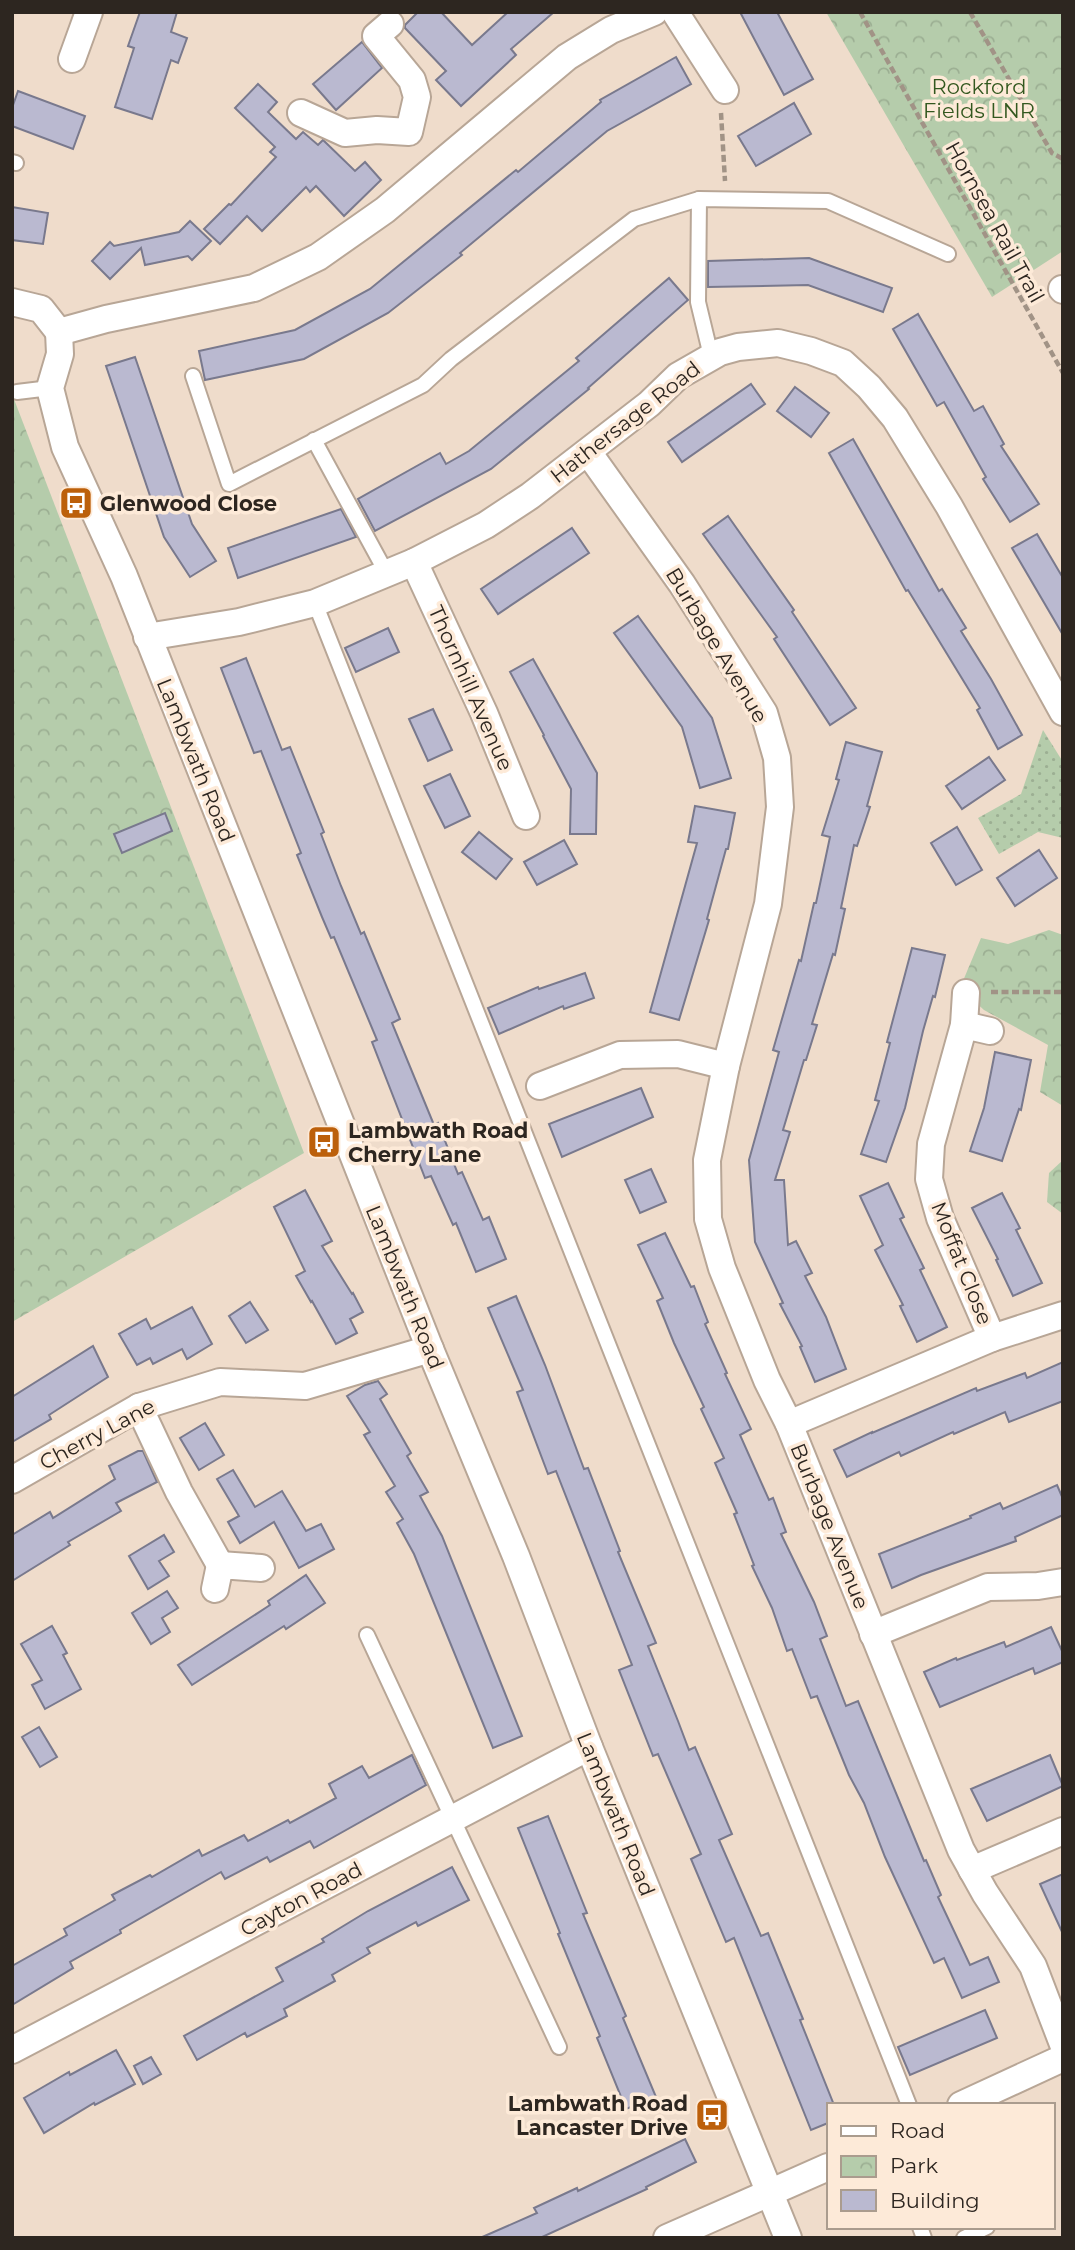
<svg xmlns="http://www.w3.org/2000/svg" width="1075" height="2250" font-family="Montserrat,sans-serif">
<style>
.grass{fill:url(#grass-dots)}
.park{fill:url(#park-crowns)}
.building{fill:#bab9d0;stroke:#79798d;stroke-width:2}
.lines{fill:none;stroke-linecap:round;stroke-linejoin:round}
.service-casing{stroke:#b8a696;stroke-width:18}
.minor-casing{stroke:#b8a696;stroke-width:30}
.path{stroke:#a19386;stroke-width:4.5;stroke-dasharray:7 3.5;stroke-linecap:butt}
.service{stroke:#fff;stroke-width:14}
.minor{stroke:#fff;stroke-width:26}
.labels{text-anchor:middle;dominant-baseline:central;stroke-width:7;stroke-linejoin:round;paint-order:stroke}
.park-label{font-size:21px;fill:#33581f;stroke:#fdead8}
.street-label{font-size:21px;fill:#2d2620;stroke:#fdead8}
.poi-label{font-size:21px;font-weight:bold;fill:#2d2620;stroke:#fdead8;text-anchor:start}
</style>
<defs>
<pattern id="grass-dots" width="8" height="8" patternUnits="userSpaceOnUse" patternTransform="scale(1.75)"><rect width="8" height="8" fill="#b5ccab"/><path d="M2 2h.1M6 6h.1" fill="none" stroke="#9caf93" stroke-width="1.8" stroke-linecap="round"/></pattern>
<pattern id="park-crowns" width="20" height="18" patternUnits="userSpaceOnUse" patternTransform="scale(1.75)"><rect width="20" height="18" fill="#b5ccab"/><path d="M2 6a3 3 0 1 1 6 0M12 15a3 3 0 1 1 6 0" fill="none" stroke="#9caf93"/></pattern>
</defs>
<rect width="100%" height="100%" fill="#efdccb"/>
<!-- grass -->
<path class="grass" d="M1043,730l20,32v76l-25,-6 -39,22 -21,-36 43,-24z"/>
<!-- park -->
<g class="park">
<path d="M826,12h237v239l-71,46z"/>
<path d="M12,394l292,759 -292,169z"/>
<path d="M1049,930l14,5v171l-23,-14 8,-47 -64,-35 -24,-22 21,-50 27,6z"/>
<path d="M1063,1160v54l-16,-12 2,-29z"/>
</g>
<!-- building -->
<g class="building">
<path d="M140,12h37l-6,20 16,6 -9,25 -7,-3 -19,59 -37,-12 19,-59 -6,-2z"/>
<path d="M418,12h23l31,33 36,-33h46l-43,37 5,6 -55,51 -25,-26 10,-9 -41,-43v-3z"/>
<path d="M740,12h37l36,67 -29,16z"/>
<path d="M362,42l20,26 -46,42 -23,-26z"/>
<path d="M676,57l15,27 -84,47 -147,122 2,2 -74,58 -84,46 -99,21 -6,-29 96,-21 75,-41 146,-119 2,2 83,-70 -1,-2z"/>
<path d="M258,84l19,18 -9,10 28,27 7,-7 15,13 5,-5 32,31 10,-9 16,18 -37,36 -28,-30 -6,6 -4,-5 -44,44 -15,-15 -27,28 -16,-15 25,-25 2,1 45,-48 -6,-5 5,-5 -40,-39z"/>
<path d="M18,91l67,25 -12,33 -61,-23v-18z"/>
<path d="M794,103l17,31 -55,32 -18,-30z"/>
<path d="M12,207l36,6 -5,31 -31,-4z"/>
<path d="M190,221l21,20 -19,19 -4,-4 -43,9 -4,-17 -31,31 -18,-18 18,-19 4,4 65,-14z"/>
<path d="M809,258l83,30 -9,24 -75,-27 -100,2v-26z"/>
<path d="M669,278l19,22 -100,88 1,1 -98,80 -116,62 -17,-32 82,-46 6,11 23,-13 110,-90 -3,-3z"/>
<path d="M918,314l56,97 9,-5 21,38 -3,2 38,58 -29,18 -27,-43 3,-2 -42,-75 -7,4 -44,-77z"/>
<path d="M135,357l57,167 24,37 -26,16 -26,-40 -58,-171z"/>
<path d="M751,384l14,20 -83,58 -14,-20z"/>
<path d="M795,387l34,26 -18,24 -34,-26z"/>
<path d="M853,439l86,152 3,-2 24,39 -5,3 30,48 31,56 -24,14 -21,-39 3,-2 -72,-118 -2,1 -77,-138z"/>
<path d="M341,509l15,28 -118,41 -10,-30z"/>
<path d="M728,516l66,94 -2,2 64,96 -26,17 -56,-86 3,-2 -74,-103z"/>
<path d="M572,528l17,25 -91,61 -17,-25z"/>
<path d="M1037,534l26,44v57l-51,-87z"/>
<path d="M638,616l74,102 19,60 -31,10 -18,-61 -68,-94z"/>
<path d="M388,628l11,24 -43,20 -11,-24z"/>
<path d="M246,658l36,92 8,-3 34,85 -3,2 20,52 20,48 3,-2 36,87 -8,4 42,102 4,-2 20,51 4,-2 21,48 6,-3 17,42 -30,13 -20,-49 -3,2 -22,-49 -6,2 -53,-136 5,-2 -43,-103 -3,1 -9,-21 -25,-62 4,-2 -40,-102 -7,2 -33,-85z"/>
<path d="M533,659l64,114 -1,61h-26l1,-45 -28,-53 1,-1 -34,-63z"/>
<path d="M433,709l19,41 -24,11 -19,-42z"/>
<path d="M846,742l36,10 -15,54 3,1 -13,39 -3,-1 -13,63 4,1 -10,46 -2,-1 -21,70 5,1 -11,35h-2l-21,70 7,2 -15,48h9l4,65 8,-4 16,32 -7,3 21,41 20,52 -31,13 -15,-35 2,-1 -22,-42 3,-1 -28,-61 -6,-82 30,-108 -6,-2 26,-90 2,1 13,-58h2l14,-66 -8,-2 17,-55 -3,-1z"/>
<path d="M989,757l16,23 -43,29 -16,-23z"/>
<path d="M450,774l20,42 -25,12 -21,-42z"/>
<path d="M695,806l40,7 -7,36h-2l-19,70 2,1 -30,100 -29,-8 47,-169 -9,-1z"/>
<path d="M165,813l7,18 -50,22 -8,-19z"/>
<path d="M957,827l25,43 -26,15 -25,-42z"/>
<path d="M479,832l33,27 -16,20 -34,-27z"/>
<path d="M564,840l13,24 -40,21 -13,-23z"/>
<path d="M1039,850l18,28 -42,28 -18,-28z"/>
<path d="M912,948l33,7 -10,42 -2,-1 -10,35 -18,77 -19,54 -25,-8 18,-53 -4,-1 15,-57 -3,-1z"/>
<path d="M585,973l9,25 -30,11 -1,-3 -64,28 -11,-26 50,-21 1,2z"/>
<path d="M995,1052l36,8 -10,50 -2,-1 -17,52 -32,-10 14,-43z"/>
<path d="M641,1088l12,29 -91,40 -13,-33z"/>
<path d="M651,1169l15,33 -26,11 -15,-33z"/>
<path d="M888,1183l16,34 -4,2 24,49 -4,2 27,57 -30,15 -17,-36 3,-1 -28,-55 8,-5 -23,-49z"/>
<path d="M305,1190l27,51 -10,5 30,48 1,-1 10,19 -13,7 7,14 -21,11 -24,-43 -1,1 -15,-26 9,-5 -31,-64z"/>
<path d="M1002,1193l18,35 -4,2 26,53 -29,13 -17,-36 2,-1 -26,-51z"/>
<path d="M665,1233l26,54 3,-1 14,36 -3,2 22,49 -2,1 26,55 -11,6 29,65 4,-2 13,34 -5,2 33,68 13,34 -7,3 26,67 12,-5 66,160 2,-1 15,35 -3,2 32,68 18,-8 11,25 -37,16 -18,-40 -10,5 -49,-106 -21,-54 -15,-28 -32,-79 -6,2 -19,-49 -5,2 -15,-43 -20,-42 2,-1 -20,-51 3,-1 -22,-50 9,-5 -23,-49 3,-2 -30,-64 -17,-42 6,-3 -25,-53z"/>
<path d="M516,1296l29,69 39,104 4,-1 32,83 -2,1 38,91 -8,3 30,75 11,29 6,-3 37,87 -13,6 42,96 7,-3 35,86 -3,1 34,85h-6v18l-17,7 -77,-192 -8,4 -35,-83 10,-5 -43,-100 -5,2 -34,-86 13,-5 -76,-194 -8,3 -31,-82 6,-2 -35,-82z"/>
<path d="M250,1302l18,28 -22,13 -17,-27z"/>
<path d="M192,1307l20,37 -25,15 -5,-10 -29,15 -3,-6 -13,7 -18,-31 27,-15 5,10z"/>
<path d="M93,1346l15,31 -59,38 2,4 -39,23v-45z"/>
<path d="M1063,1362v39l-54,21 -4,-10 -51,22 -1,-2 -52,24 -2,-4 -52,25 -13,-27 38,-18v1l104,-45 1,3 48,-18 2,5z"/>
<path d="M378,1381l9,13 -7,5 31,54 -4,3 21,36 -8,4 22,40 80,200 -29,12 -79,-194 -17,-31 6,-4 -17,-27 9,-6 -31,-51 6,-3 -23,-36 18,-11z"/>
<path d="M205,1423l19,32 -25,15 -19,-32z"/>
<path d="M138,1451h5l14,31 -41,21 5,8 -53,31 2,3 -58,36v-46l38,-23 3,6 62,-39 -6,-13z"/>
<path d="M233,1470l22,37 27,-16 24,40 15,-7 13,25 -35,19 -25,-46 -34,21 -12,-21 11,-6 -22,-37z"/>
<path d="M1057,1485l6,14v16l-48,22 1,4 -95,34 -29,13 -13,-34 92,-36 -1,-2 30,-13 3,6z"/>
<path d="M164,1535l10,17 -15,9 10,15 -21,13 -19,-33z"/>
<path d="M306,1575l19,28 -39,26 -2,-3 -92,59 -14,-20 92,-60 -2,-4z"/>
<path d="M167,1591l11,17 -16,10 8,14 -19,12 -19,-31z"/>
<path d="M52,1626l15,27 -4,2 18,34 -36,20 -13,-24 10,-5 -21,-36z"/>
<path d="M1051,1627l12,26v9l-28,12 -2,-6 -93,39 -16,-35 32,-14 1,2 47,-18 2,5z"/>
<path d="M39,1727l18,30 -17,10 -18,-30z"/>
<path d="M412,1755l14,30 -112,63 -4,-7 -40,21 -3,-5 -42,22 -4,-7 -101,58 1,3 -51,29 3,6 -61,37v-39l55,-31 -3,-6 51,-29 -3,-5 38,-20 2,2 47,-27 3,6 42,-21 4,6 40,-21 2,3 46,-25 -7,-14 33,-18 7,12z"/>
<path d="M1050,1755l13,31 -76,35 -16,-32z"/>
<path d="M548,1816l39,97 -4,1 43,102 -3,2 33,79 -30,12 -29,-71 3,-2 -42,-102 2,-1 -42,-105z"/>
<path d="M452,1867l17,33 -51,26 -2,-4 -49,26 3,5 -38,22 3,6 -51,28 3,7 -40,21 -2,-4 -48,27 -13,-24 99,-55 -7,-13 48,-26 -2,-3 46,-28z"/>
<path d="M1063,1874v60l-23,-50z"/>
<path d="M985,2010l12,28 -87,37 -12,-28z"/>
<path d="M116,2050l19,34 -40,21 -1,-2 -50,30 -20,-35 45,-26 1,3z"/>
<path d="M151,2057l10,17 -18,10 -9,-18z"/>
<path d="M685,2139l11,23 -50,25 1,2 -107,49h-60l57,-25 -3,-5 43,-20 1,3z"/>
</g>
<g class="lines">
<defs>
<g id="service">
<path d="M12,162l4,1"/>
<path d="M711,356l-13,-54 1,-103 129,2 120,53"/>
<path d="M193,376l36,108 194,-99 28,-26 183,-140 65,-20"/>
<path d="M17,392l33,-4"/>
<path d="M314,440l73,134"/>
<path d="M315,603l594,1502"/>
<path d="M367,1635l192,412"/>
<path d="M920,2227l4,11"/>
<path d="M964,2238l23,-11"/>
</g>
<g id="minor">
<path d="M675,12l50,78"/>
<path d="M72,59l17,-47"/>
<path d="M301,113l44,20 32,-3 32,2 8,-35 -5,-17 -36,-44 14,-12"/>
<path d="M1062,289l1,1"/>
<path d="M12,302l29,7 18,23"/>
<path d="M59,332l1,22 -10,34 15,59 59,129 306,773 86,207 73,191 199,491"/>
<path d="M59,332l47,-13 148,-31 64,-31 67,-47 182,-153 44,-27 43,-18"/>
<path d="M588,452l94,132 82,129 13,45 3,49 -12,97 -42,162 -19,94 1,59 14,49 45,112 22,44 172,426 24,43 48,73 30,78"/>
<path d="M414,562l70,151 42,103"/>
<path d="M147,637l92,-15 76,-19 99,-41 72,-37 44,-29 119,-92 29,-28 42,-24 18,-5 40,-4 33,8 32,12 26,24 26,31 54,88 114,206"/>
<path d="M966,993l-2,32 -33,119 -2,35 11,39 52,120"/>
<path d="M964,1025l26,6"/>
<path d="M540,1086l80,-31 58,-1 48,12"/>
<path d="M139,1407l40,85 41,73"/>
<path d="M789,1424l203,-86 71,-23"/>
<path d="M12,1480l127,-73 81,-25 85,4 125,-37"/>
<path d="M215,1589l5,-24 41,3"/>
<path d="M873,1634l115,-47 50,-1 25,-4"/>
<path d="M972,1870l91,-39"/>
<path d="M12,2050l577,-303"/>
<path d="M961,2105l102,-47"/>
<path d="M667,2238l161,-71"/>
</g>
</defs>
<!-- service casing -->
<use href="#service" class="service-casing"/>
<!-- minor casing -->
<use href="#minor" class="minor-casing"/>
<!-- path -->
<g class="path">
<path d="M860,12l203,361"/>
<path d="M970,12l82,141 11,6"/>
<path d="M721,113l4,68"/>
<path d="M991,992h72"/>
</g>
<!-- service -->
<use href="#service" class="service"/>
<!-- minor -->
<use href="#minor" class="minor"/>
</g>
<!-- icons -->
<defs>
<symbol id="bus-square" viewBox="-11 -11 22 22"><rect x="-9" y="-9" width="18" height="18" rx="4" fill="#bc600b" stroke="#fdead8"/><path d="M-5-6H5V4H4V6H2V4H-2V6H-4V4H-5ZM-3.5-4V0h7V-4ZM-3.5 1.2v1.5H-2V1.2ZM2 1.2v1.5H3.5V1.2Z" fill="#fff"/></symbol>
</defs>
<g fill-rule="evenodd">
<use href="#bus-square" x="57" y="484" width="38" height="38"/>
<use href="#bus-square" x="305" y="1123" width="38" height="38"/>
<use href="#bus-square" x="693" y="2096" width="38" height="38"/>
</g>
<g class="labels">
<!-- park labels -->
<g class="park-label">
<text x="979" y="86">Rockford<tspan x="979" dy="24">Fields LNR</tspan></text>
</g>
<!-- street labels -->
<g class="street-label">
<text transform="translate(995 222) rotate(61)">Hornsea Rail Trail</text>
<text transform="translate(625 422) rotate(-38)">Hathersage Road</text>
<text transform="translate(717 645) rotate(59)">Burbage Avenue</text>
<text transform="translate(471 688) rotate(66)">Thornhill Avenue</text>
<text transform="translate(196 760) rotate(68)">Lambwath Road</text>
<text transform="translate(962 1263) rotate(68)">Moffat Close</text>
<text transform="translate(405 1287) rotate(68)">Lambwath Road</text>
<text transform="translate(97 1434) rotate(-28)">Cherry Lane</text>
<text transform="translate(830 1526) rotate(68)">Burbage Avenue</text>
<text transform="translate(616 1814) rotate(68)">Lambwath Road</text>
<text transform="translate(301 1899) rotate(-28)">Cayton Road</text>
</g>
<!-- poi labels -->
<g class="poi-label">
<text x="100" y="503">Glenwood Close</text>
<text x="348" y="1130">Lambwath Road<tspan x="348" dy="24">Cherry Lane</tspan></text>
<text x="688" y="2103" text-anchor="end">Lambwath Road<tspan x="688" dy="24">Lancaster Drive</tspan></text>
</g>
</g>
<!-- border -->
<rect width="1075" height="2250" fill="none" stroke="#2d2620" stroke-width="28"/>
<!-- legend -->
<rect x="827" y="2103" width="228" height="126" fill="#fdead8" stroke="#aa9c8e" stroke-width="2"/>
<rect x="841" y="2126" width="35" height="10" fill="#ffffff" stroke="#aa9c8e" stroke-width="2"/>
<text x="890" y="2138" font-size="21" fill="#2d2620">Road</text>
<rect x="841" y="2156" width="35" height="21" fill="url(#park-crowns)" stroke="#aa9c8e" stroke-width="2"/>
<text x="890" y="2173" font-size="21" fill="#2d2620">Park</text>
<rect x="841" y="2190" width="35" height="21" fill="#bab9d0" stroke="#aa9c8e" stroke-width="2"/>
<text x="890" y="2208" font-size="21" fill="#2d2620">Building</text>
</svg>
